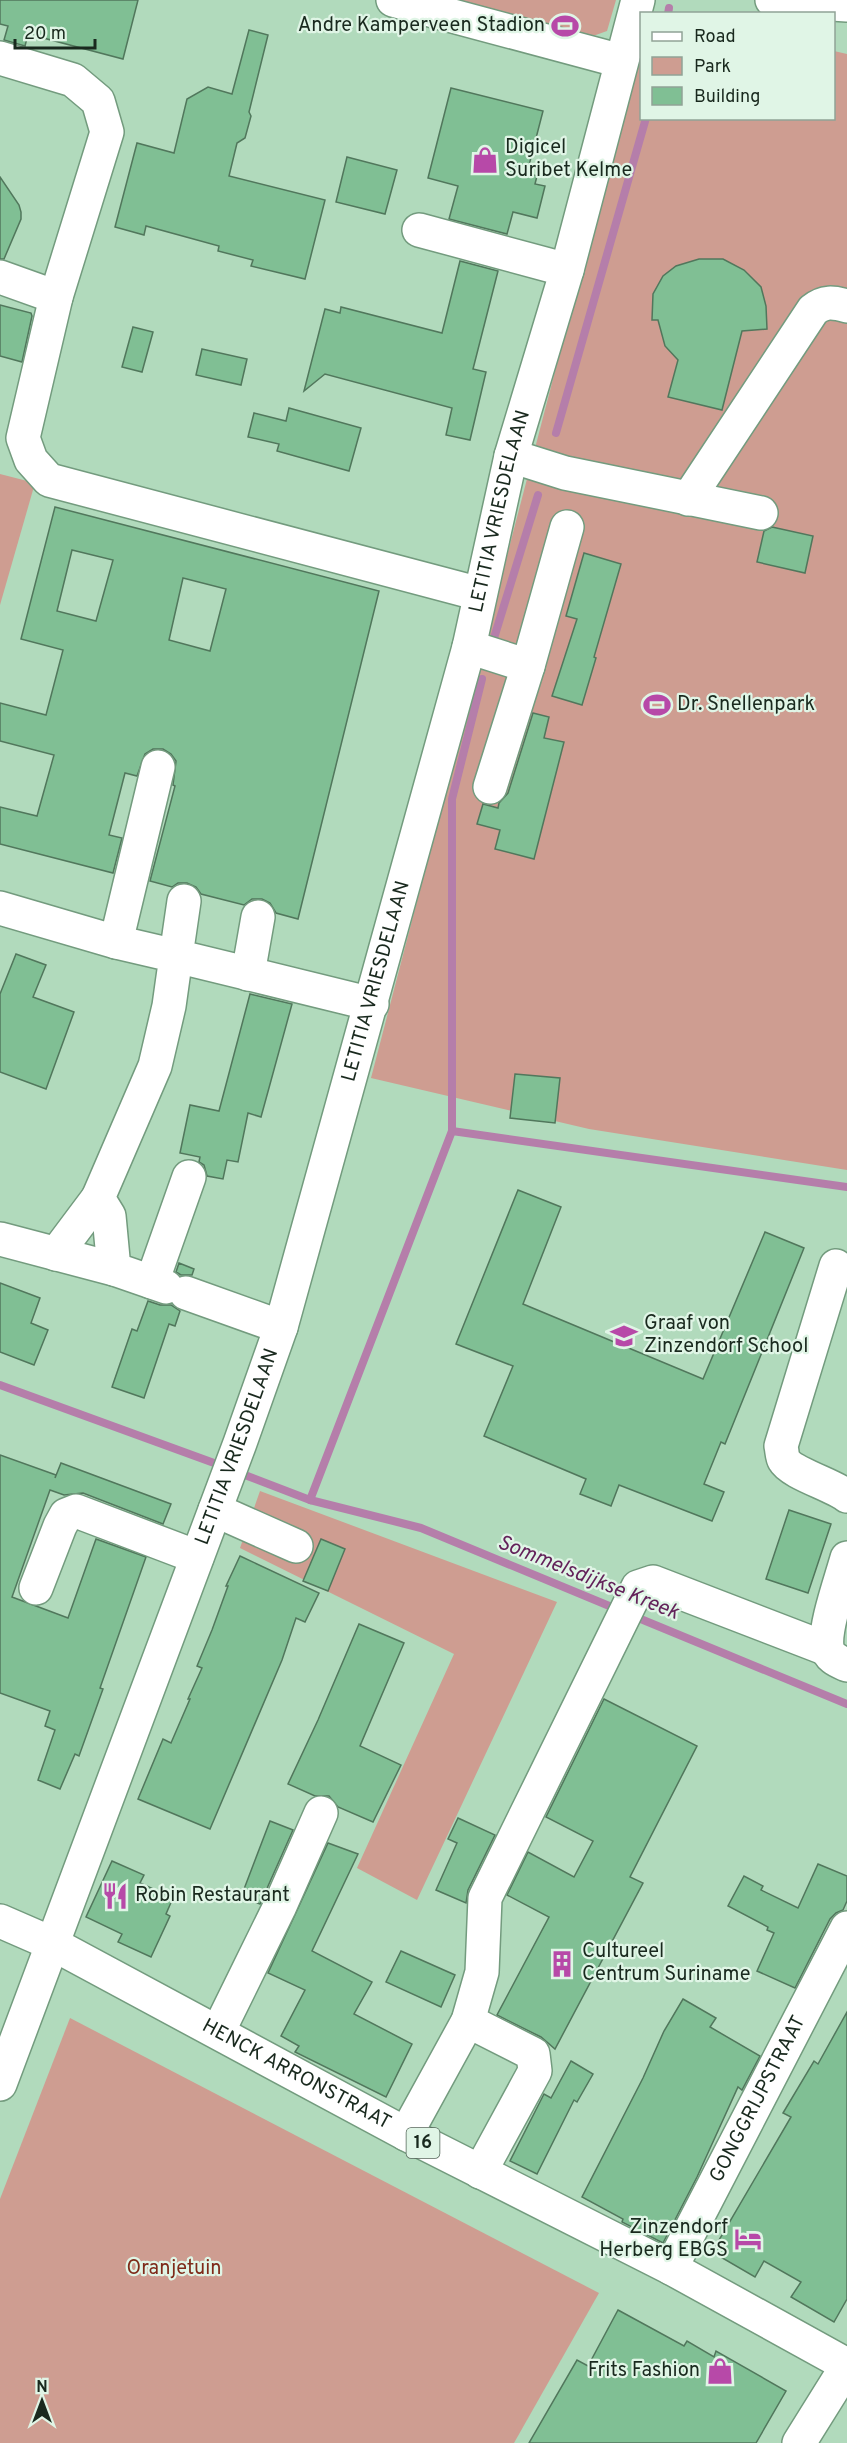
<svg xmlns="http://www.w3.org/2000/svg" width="847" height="2443" font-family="Overpass,sans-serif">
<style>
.green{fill:#ce9d91}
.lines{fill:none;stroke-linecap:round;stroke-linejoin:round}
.stream{stroke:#b57eaa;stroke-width:8}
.building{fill:#80bf94;stroke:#51775c;stroke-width:1.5;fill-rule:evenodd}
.minor-casing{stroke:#739b7e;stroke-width:36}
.major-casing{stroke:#739b7e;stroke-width:36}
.minor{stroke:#fff;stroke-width:33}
.major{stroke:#fff;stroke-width:33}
.labels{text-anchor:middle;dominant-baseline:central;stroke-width:4.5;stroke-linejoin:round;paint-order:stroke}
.shield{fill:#e0f5e6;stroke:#55665a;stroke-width:1.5}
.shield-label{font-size:18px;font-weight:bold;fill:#19291e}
.poi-label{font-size:20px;fill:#19291e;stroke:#e0f5e6;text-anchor:start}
.street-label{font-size:20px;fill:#19291e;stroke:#e0f5e6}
.park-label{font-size:20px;fill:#7e2a19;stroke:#e0f5e6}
.water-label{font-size:21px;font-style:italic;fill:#63225a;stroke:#e0f5e6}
</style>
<rect width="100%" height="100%" fill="#b1dabc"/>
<!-- green -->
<g class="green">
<path d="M431,0h185l-9,31 -28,10z"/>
<path d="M834,51l13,3v1116l-258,-41 -218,-51 194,-745 76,-281 1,66h192z"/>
<path d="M0,474l35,9 -35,122z"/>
<path d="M260,1491l297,111 -140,298 -60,-32 97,-214 -214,-106z"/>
<path d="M70,2018l529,275 -85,150h-514v-244z"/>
</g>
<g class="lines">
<!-- stream -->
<g class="stream">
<path d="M668,14l1,-6"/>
<path d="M556,433l90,-315"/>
<path d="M494,638l44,-143"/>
<path d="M452,1131l395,56"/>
<path d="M0,1385l225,82"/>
<path d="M237,1472l73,28 111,28 198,82"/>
<path d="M310,1500l142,-369v-332l30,-120"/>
<path d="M631,1615l216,89"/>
</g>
</g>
<!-- building -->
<g class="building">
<path d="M0,0h138l-15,59 -95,-25 -3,12 -21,-6 4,-14 -8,-2z"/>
<path d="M249,30l19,5 -19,77 2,4 -6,22 -8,5 -8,33 96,24 -20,79 -54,-13 2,-6 -35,-9 1,-5 -73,-20 -2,9 -29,-8 22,-84 37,10 13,-54 21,-12 24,7z"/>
<path d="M451,88l92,23 -16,62 10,3 -2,8 10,2 -8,32 -24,-6 -6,22 -58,-15 9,-33 -30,-8z"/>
<path d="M347,157l50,13 -12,44 -49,-12z"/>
<path d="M0,177l19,28 2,7v7l-17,40h-4z"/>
<path d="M699,259h24l21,11 17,17 5,19 1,23 -25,2 -20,79 -54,-13 10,-37 -13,-14 -7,-26h-6l1,-26 10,-18 13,-10z"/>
<path d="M460,261l38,10 -25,98 13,3 -16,68 -24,-5 6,-27 -127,-34 -21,17 21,-82 15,4 1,-6 101,26z"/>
<path d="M0,305l31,8 1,3 -10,46 -22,-6z"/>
<path d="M133,327l20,5 -11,40 -20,-5z"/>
<path d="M202,349l45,10 -6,26 -45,-10z"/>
<path d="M289,408l72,20 -12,43 -72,-20 2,-7 -31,-7 6,-24 32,8z"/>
<path d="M55,507l324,84 -81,328 -22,-6 -6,-10 -8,-4h-10l-8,6 -43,-11 -5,-7 -9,-4h-9l-6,4 -22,-6 25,-95 -2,-1 3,-24 -5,-7 -8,-5h-10l-8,5 -8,22 -12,-3 -16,62 13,3 -9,35 -113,-29v-37l37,9 17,-61 -54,-14v-38l46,12 17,-65 -42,-11zM72,550l41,10 -17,61 -39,-10zM183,578l43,11 -16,62 -41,-11z"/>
<path d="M772,527l41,9 -8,37 -48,-11 7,-31z"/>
<path d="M584,553l37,11 -27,93 2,1 -14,47 -30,-9 25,-77 -11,-3z"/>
<path d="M533,713l16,4 -5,21 20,4 -30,117 -39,-10 5,-19 -23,-6 6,-20 15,4 1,-5 9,-10z"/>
<path d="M16,954l30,11 -13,32 41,15 -28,77 -46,-17v-78z"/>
<path d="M250,994l42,10 -31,113 -13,-4 -10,49 -11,-2 -4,19 -16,-3 -3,-11 -5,-3 1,-5 -20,-4 10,-48 29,6z"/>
<path d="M515,1074l45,4 -5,45 -45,-5z"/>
<path d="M518,1190l43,17 -38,97 180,75 62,-147 39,16 -79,196 -4,-2 -17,42 20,8 -12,29 -93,-36 -8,21 -31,-12 6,-15 -102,-43 29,-70 -57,-22z"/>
<path d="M179,1263l15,6 -2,6h-11l-5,-3z"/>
<path d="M0,1283l40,15 -9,25 17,7 -14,35 -34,-13z"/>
<path d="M148,1301l12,4h11l9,6 -5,15 -6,-2 -25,74 -32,-11 20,-58 5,2z"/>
<path d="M0,1455l56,20 -1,3 6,-15 110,41 -8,20 -80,-31 -19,2 -14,-5 -38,107 56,21 28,-79 50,18 -46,131 3,1 -24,67 -4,-2 -15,35 -22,-9 17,-50 -10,-4 5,-15 -50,-18z"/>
<path d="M789,1510l42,14 -23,69 -42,-14z"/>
<path d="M321,1539l24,10 -17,42 -25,-10z"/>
<path d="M240,1556l79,37 -14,29 -9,-4 -14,42 -72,169 -72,-30 25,-60 8,4 19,-44h-2l14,-31 -5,-2 15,-36 16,-44h-2z"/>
<path d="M359,1624l45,19 -44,103 41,19 -28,57 -35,-15 -9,-11h-14l-27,-12 30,-64z"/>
<path d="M604,1699l93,47 -67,131 13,6 -88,166 -14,-12 -44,-22 52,-98 -42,-22 21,-43 46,25 19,-36 -47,-24z"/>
<path d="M458,1818l37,17 -27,55 -2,13 -30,-13 21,-47 -9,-4z"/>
<path d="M270,1821l23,9 -33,74 -19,-7z"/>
<path d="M328,1843l30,11 -46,97 60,31 -18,32 58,30 -26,53 -91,-45 4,-6 -18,-10 24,-46 -37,-17z"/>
<path d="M112,1861l32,14 -4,8 33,15 -7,16 4,2 -19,41 -33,-15 4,-8 -36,-17z"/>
<path d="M818,1864l29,12v25l-4,9 -7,3 -6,6 -35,69 -38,-17 17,-38 -7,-3 1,-3 -40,-21 16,-30 19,10 -2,4 37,18z"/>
<path d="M401,1951l54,24 -14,32 -55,-25z"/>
<path d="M683,1999l33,19 -6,9 50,29 -18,34 -4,-3 -41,90 -34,66 -41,-21 1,-3 -41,-22 61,-119 21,-47z"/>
<path d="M847,2012v287l-13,23 -43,-25 10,-15 -37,-21 -9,16 -43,-25 79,-135 -8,-4 31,-52 4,3z"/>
<path d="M571,2061l22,13 -16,28 -3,-2 -37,74 -27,-13 34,-67 7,4z"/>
<path d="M618,2310l66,36 3,-5 27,16 2,-6 70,40 -30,52h-227l48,-83 11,6z"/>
</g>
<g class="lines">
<defs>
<g id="minor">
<path d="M393,0l228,61"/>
<path d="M772,0l75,5"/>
<path d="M0,58l73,22 25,21 9,31 -51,165 -33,141 8,22 18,20 431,114"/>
<path d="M419,230l148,40"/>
<path d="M0,277l56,20"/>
<path d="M511,456l54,17 196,40"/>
<path d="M688,499l125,-189c11,-9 20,-8 34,-4"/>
<path d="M469,647l59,19 39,-139"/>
<path d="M490,787l38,-121"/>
<path d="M184,901l-8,55 196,48"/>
<path d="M0,908l116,34 60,14 -7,50 -14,60 -57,132 11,18 5,53 52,18"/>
<path d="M116,942l42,-175"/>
<path d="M248,974l10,-57"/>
<path d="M0,1239l114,30"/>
<path d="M56,1254l42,-56"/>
<path d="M836,1266l-55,180c1,4 1,11 3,14 7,13 49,25 63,36"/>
<path d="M152,1282l37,-105"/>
<path d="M186,1293l95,34"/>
<path d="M215,1510l81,36"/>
<path d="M847,1558c-6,22 -23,69 -20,89 2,11 11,14 20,18"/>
<path d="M36,1588l24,-62 6,-11 10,-4 121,46"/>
<path d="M468,2021l65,33 2,17 -55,101"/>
<path d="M218,2032l61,-124 42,-95"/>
<path id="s1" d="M0,2084l240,-641 41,-116 188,-680 42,-191 56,-186 71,-270"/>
<path d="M406,2134l62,-113 14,-49 3,-74 153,-311 15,-5 174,67"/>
<path id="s2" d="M671,2268l176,-340"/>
</g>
<g id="major">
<path id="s3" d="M0,1921l53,23 353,190 265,134 176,97"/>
<path d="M799,2443l48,-77"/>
</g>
</defs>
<!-- minor casing -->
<use href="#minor" class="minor-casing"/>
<!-- major casing -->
<use href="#major" class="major-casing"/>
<!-- minor -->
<use href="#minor" class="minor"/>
<!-- major -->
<use href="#major" class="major"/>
</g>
<!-- icons -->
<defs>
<symbol id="stadium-bare" viewBox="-9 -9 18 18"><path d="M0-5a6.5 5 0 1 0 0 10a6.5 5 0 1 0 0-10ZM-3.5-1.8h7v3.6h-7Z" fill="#b749a8" stroke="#e0f5e6" stroke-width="2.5" paint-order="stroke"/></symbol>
<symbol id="shop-bare" viewBox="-9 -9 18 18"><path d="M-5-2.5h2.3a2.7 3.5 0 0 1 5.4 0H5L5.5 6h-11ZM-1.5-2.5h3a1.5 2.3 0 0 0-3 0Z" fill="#b749a8" stroke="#e0f5e6" stroke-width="2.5" paint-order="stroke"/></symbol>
<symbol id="school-bare" viewBox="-9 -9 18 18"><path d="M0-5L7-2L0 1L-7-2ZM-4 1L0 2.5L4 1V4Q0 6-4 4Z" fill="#b749a8" stroke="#e0f5e6" stroke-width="2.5" paint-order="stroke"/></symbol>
<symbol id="restaurant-bare" viewBox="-9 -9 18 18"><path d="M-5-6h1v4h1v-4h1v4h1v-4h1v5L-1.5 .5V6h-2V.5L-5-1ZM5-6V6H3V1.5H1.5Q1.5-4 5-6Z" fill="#b749a8" stroke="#e0f5e6" stroke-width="2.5" paint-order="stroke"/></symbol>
<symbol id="building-bare" viewBox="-9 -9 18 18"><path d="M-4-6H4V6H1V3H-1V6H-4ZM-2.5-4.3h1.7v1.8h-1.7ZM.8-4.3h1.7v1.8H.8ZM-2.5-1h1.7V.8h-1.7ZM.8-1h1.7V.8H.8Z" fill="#b749a8" stroke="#e0f5e6" stroke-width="2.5" paint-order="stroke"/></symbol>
<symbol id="hotel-bare" viewBox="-9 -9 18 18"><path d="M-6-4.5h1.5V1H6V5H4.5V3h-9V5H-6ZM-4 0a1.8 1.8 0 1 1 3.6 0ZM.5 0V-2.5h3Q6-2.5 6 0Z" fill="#b749a8" stroke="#e0f5e6" stroke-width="2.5" paint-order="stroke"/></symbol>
</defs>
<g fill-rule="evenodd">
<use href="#stadium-bare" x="546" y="7" width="38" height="38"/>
<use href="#shop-bare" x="466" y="141" width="38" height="38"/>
<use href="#stadium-bare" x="638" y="686" width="38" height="38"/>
<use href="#school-bare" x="605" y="1317" width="38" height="38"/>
<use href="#restaurant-bare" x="96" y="1877" width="38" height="38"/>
<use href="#building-bare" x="543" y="1945" width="38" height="38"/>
<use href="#hotel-bare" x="729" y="2220" width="38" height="38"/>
<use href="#shop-bare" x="701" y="2352" width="38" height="38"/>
</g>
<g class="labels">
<!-- shield labels -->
<rect class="shield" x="406.5" y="2128" width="33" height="30" rx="4.5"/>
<g class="shield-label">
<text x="423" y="2143">16</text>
</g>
<!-- poi labels -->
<g class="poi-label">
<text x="545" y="26" text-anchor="end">Andre Kamperveen Stadion</text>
<text x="505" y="148">Digicel<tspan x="505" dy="23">Suribet Kelme</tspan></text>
<text x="677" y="705">Dr. Snellenpark</text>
<text x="644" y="1324">Graaf von<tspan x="644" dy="23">Zinzendorf School</tspan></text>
<text x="135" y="1896">Robin Restaurant</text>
<text x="582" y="1952">Cultureel<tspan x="582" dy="23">Centrum Suriname</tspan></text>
<text x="728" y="2228" text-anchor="end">Zinzendorf<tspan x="728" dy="23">Herberg EBGS</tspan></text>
<text x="700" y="2371" text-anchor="end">Frits Fashion</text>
</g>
<!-- street labels -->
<g class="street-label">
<text stroke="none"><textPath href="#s1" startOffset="1652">LETITIA VRIESDELAAN</textPath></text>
<text stroke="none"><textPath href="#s1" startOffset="1166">LETITIA VRIESDELAAN</textPath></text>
<text stroke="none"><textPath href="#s1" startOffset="680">LETITIA VRIESDELAAN</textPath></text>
<text stroke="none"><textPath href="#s3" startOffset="334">HENCK ARRONSTRAAT</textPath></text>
<text stroke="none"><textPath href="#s2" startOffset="190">GONGGRIJPSTRAAT</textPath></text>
</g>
<!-- park labels -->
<g class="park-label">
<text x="174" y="2269">Oranjetuin</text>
</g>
<!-- water labels -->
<g class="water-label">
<text transform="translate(588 1578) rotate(22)">Sommelsdijkse Kreek</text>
</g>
</g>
<!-- legend -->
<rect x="640" y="12" width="195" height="108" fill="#e0f5e6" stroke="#90a396" stroke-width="1.5"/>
<rect x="652" y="32" width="30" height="9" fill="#ffffff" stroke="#90a396" stroke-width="1.5"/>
<text x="694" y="42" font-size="18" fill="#19291e">Road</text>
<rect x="652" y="57" width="30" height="18" fill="#ce9d91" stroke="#90a396" stroke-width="1.5"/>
<text x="694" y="72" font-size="18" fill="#19291e">Park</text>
<rect x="652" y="87" width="30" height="18" fill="#80bf94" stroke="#90a396" stroke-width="1.5"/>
<text x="694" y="102" font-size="18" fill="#19291e">Building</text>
<!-- north arrow -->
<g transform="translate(42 2401)" stroke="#e0f5e6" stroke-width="4.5" paint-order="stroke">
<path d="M0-4.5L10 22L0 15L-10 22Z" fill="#19291e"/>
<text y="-9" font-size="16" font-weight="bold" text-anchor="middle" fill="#19291e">N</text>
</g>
<!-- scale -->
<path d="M15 39v9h80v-9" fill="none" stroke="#19291e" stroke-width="3"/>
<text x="24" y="39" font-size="18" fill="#19291e" stroke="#e0f5e6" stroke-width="4.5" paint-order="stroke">20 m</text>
</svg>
